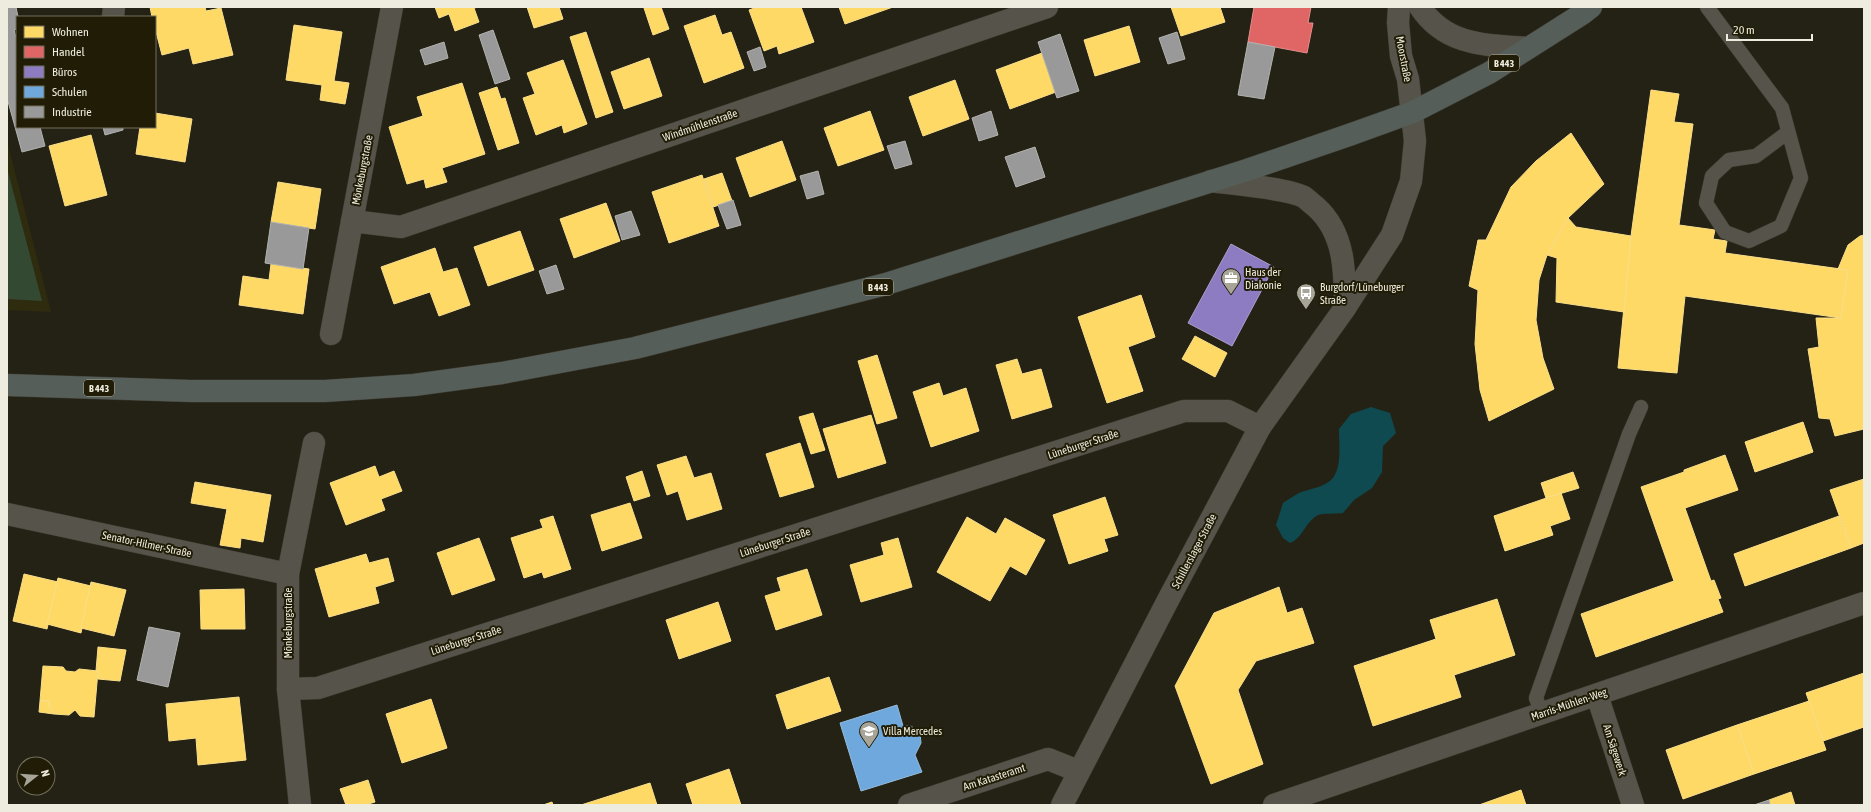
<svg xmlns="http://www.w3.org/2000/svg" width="1871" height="812" font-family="'Asap Condensed',sans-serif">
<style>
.built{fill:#2f2b0e}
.green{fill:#344932}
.water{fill:#0f4a50}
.homes{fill:#ffd966;stroke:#fadf8a}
.shops{fill:#e06666;stroke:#e48e8a}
.offices{fill:#8e7cc3;stroke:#ab9ecb}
.schools{fill:#6fa8dc;stroke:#95bcdd}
.industry{fill:#999;stroke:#b2b2ae}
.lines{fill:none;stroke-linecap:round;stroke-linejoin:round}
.service-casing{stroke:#3e3c33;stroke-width:15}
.minor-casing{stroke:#3e3c33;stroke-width:23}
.primary-casing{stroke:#3e3c33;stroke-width:23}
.service{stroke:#56544a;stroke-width:14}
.minor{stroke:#56544a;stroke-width:22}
.primary{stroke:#555e58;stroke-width:22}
.labels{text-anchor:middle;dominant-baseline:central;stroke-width:4;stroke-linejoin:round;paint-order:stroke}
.shield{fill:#201c06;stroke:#b0ae9d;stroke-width:1}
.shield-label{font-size:10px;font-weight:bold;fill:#eeecde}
.street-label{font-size:11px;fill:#eeecde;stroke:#201c06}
.poi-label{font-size:11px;fill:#eeecde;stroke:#201c06;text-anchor:start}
</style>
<rect width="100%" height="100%" fill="#242215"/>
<!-- built -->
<path class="built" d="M7,141l44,171 -44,-2z"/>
<!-- green -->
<path class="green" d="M7,168l35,133 -35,-2z"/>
<!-- water -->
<path class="water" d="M1371,407l19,6 6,20 -13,13 -1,26 -10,16 -18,12 -11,13c-6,1 -21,0 -25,2 -13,7 -15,23 -28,28l-7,-5 -7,-13 7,-22c5,-3 10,-7 16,-10 10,-4 27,-6 34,-15 9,-12 6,-35 6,-49l12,-15z"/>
<!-- homes -->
<g class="homes">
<path d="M150,7h55l1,4 15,-3 12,47 -40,9 -4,-16 -27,7 -7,-27v-11h-3z"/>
<path d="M435,7h44l-5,1 5,14 -24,9 -6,-17 -10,4z"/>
<path d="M527,7h32l4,12 -29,9z"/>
<path d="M646,7h15l8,22 -16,6 -9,-27z"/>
<path d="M757,7h44l13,35 -35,12 -2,-8 -13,5 -15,-41z"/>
<path d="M839,7h54l-48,17z"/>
<path d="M1171,7h49l5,15 -44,14z"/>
<path d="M715,15l7,20 9,-3 13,36 -40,15 -20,-57z"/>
<path d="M294,25l48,7 -8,49 15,2 -4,21 -25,-4 2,-15 -36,-5z"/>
<path d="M1129,26l11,36 -45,14 -11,-36z"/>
<path d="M586,32l27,80 -17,6 -26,-81z"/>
<path d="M1042,53l14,39 -46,17 -14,-39z"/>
<path d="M649,58l13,38 -38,13 -13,-37z"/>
<path d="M563,60l24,64 -23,9 -2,-8 -26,10 -13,-37 12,-4 -8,-21z"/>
<path d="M955,80l14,39 -46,17 -14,-39z"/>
<path d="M462,83l23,71 -43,14 5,14 -21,6 -2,-9 -17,5 -18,-57 34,-11 -6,-19z"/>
<path d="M497,87l4,12 4,-1 14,45 -21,7 -19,-57z"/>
<path d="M1651,90l28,4 -5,28 19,2 -14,101 36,5 -2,9 14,2 -2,12 123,17 -7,48 -156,-22 -8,77 -59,-5 13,-132z"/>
<path d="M870,111l14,39 -46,16 -14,-38z"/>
<path d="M155,113l37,6 -7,43 -49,-8 4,-27h15z"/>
<path d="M1571,133l33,51 -36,34 -21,37 -8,25 -3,40 7,38 11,31 -65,32 -9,-31 -5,-46 3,-54 -9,-4 9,-46h8l25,-53 25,-26z"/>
<path d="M91,135l16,60 -42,11 -16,-60z"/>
<path d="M782,141l14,39 -46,17 -14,-39z"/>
<path d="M722,173l10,28 -19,6 -9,-28z"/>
<path d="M702,175l17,51 -50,17 -17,-51z"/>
<path d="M278,182l43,7 -6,40 -44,-7z"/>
<path d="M606,203l14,38 -46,17 -14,-39z"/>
<path d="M1568,218l8,9 55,9 -7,76 -68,-10 1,-44 -10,-3z"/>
<path d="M520,231l14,39 -46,16 -14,-39z"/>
<path d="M1864,235v194l-29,7 -5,-17 -11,-1 -11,-69 11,-2 -3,-29h25l7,-48 -10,-1 10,-24 12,-9z"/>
<path d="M435,248l8,24 14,-4 13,37 -31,11 -9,-24 -36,12 -13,-37z"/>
<path d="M271,264l38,5 -6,45 -64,-9 4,-29 26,4z"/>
<path d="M1141,295l14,42 -27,10 15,44 -36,12 -29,-86z"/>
<path d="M1195,336l32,17 -12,24 -33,-18z"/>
<path d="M877,355l20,63 -20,6 -19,-63z"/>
<path d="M1017,359l5,15 19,-5 11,38 -40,12 -16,-54z"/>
<path d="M939,383l4,13 23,-8 13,43 -48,16 -18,-55z"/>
<path d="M813,413l12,37 -14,4 -12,-37z"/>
<path d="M871,415l15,48 -48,15 -15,-49z"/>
<path d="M1803,422l10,30 -58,20 -10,-30z"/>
<path d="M800,443l14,44 -34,10 -14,-43z"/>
<path d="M1725,455l13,35 -53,18 26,73 3,-1 7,18 -3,1 5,13 -127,45 -15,-43 93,-33 -33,-94 43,-15v-2z"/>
<path d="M686,456l8,22 17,-5 11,36 -35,11 -9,-29 -11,4 -10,-30z"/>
<path d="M375,466l4,11 15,-6 8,20 -21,8 4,11 -39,15 -16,-42z"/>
<path d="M642,471l8,25 -16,5 -8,-24z"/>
<path d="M1573,472l6,16 -33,10 -5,-15z"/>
<path d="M1864,479v64l-13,5 -21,-58z"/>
<path d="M195,482l76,13 -8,47 -22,-4 -1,10 -20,-3 7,-36 -36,-6z"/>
<path d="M1561,493l9,26 -20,7 3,9 -48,16 -11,-35z"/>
<path d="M1105,497l13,38 -14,4 4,12 -39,13 -16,-49z"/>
<path d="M630,503l12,35 -40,13 -11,-36z"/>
<path d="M553,516l18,53 -27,9 -2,-6 -18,6 -13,-40 32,-10 -3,-8z"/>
<path d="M1839,516l12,32 -106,38 -11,-32z"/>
<path d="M967,517l29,17 9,-16 40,22 -19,35 -16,-9 -20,35 -53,-29z"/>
<path d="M479,538l16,42 -43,15 -15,-42z"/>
<path d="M898,538l14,49 -51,15 -11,-37 34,-10 -3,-12z"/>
<path d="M366,554l3,9 19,-5 6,23 -19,6 4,16 -50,14 -14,-48z"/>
<path d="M807,569l15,46 -46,15 -11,-34 16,-5 -4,-13z"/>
<path d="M24,574l34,8 -11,47 -34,-8z"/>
<path d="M58,578l33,8 -10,47 -34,-9z"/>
<path d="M91,582l35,8 -12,46 -33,-8z"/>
<path d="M1279,587l8,26 15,-5 12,35 -58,18 -18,29 25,74 -52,20 -36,-98 39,-73z"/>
<path d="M244,589l1,40h-44l-1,-39z"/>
<path d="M1497,599l18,56 -61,20 7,22 -88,29 -19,-60 82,-27 -6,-19z"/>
<path d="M718,602l13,39 -52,18 -13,-39z"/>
<path d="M98,647l28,3 -6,31 -22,-2v-8h-2z"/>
<path d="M43,666l20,1 3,4 9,1 4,-3 19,2 -4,46 -14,-1 -5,-6 -6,5 -15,-1 -5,-7v-6h-9z"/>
<path d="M1864,673v54l-41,14 -17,-48z"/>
<path d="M829,677l12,34 -54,18 -11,-34z"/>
<path d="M239,697l7,63 -48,5 -2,-27 -27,3 -3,-37z"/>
<path d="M431,699l16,49 -45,15 -16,-49z"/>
<path d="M40,701h9v6l5,7 -15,-2z"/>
<path d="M1809,701l17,49 -72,24 -17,-49z"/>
<path d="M1737,725l17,49 -71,25 -17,-49z"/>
<path d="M729,769l12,36h-48l-7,-21z"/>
<path d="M368,780l7,22 -10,3h-19l-6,-16z"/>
<path d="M650,783l7,22h-76z"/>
<path d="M1521,790l5,15h-47z"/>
<path d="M1791,792l4,13h-25l-1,-5z"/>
<path d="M552,802l1,3h-10z"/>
</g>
<!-- shops -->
<path class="shops" d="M1254,7h57l-3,16h5l-6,30 -59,-11z"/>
<!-- offices -->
<path class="offices" d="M1231,244l43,23 -42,79 -44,-23z"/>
<!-- schools -->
<path class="schools" d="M897,705l6,21h8l9,7 1,10 -6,12 7,17 -61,19 -21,-68z"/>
<!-- industry -->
<g class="industry">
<path d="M7,7h9l2,10 -1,12 -3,1 3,11v86h23l5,19 -23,6 -15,-54z"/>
<path d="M493,30l17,49 -15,5 -16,-49z"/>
<path d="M1177,32l8,27 -17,5 -9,-26z"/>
<path d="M1060,34l19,57 -22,7 -19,-56z"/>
<path d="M444,42l4,16 -23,7 -5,-15z"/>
<path d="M1248,42l27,5 -11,52 -26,-4z"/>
<path d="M760,47l6,20 -12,4 -7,-19z"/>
<path d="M991,111l7,24 -19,6 -7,-23z"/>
<path d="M103,127h20v3l-18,5z"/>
<path d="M905,141l7,23 -17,5 -8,-23z"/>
<path d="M1035,147l10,30 -29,10 -11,-30z"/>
<path d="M818,171l6,23 -17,5 -7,-23z"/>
<path d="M733,200l8,25 -14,4 -9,-24z"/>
<path d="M631,211l9,24 -18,5 -7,-24z"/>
<path d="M271,222l38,6 -6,41 -38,-6z"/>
<path d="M556,265l8,24 -17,5 -8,-23z"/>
<path d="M149,627l31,6 -12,54 -31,-7z"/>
<path d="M1769,800l1,5h-16z"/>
</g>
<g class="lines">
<defs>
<g id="service">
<path d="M1707,7l75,101 19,70 -20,48 -32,15 -24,-9 -19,-29 6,-27 17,-16 27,-4 32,-24"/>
<path d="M1542,714l-6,-16 93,-264 12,-27"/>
</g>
<g id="minor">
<path d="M1420,7c26,39 66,38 108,41"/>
<path d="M113,17l1,-10"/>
<path d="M1211,181c21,3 76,7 93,16 4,3 8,7 12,10 29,26 29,65 29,101"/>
<path d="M352,221l49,6 646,-220"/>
<path d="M331,334l61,-327"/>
<path d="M7,514l281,60"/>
<path d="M288,689l30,-1 866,-277h44l32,16"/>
<path d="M1597,695l36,110"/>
<path d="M300,805l-12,-116v-115l26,-131"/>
<path d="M909,805l139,-46 30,12"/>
<path d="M1062,805l105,-203 93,-175 85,-119 47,-73 19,-54 4,-40 -7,-62 -7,-23 -3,-33 1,-16"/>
<path d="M1274,805l590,-202"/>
</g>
<path id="primary" d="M7,385l184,6h134l89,-6 88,-12 133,-25 251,-64 361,-114 102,-35 64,-23 76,-39 93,-59 9,-7"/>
</defs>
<!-- service casing -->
<use href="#service" class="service-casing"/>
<!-- minor casing -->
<use href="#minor" class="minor-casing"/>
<!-- primary casing -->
<use href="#primary" class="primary-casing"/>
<!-- service -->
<use href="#service" class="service"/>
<!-- minor -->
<use href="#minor" class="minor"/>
<!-- primary -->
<use href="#primary" class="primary"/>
</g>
<!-- icons -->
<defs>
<symbol id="office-pin" viewBox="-11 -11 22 30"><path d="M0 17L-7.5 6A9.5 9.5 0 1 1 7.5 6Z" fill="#a7a598" stroke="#201c06"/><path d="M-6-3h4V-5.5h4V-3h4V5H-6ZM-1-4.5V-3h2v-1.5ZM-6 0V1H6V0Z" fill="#fff"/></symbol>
<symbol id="bus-pin" viewBox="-11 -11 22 30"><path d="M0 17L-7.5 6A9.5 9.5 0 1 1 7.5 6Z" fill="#a7a598" stroke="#201c06"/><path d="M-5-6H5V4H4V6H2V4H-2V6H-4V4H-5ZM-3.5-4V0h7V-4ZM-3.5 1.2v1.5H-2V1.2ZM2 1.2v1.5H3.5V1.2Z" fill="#fff"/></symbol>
<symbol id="school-pin" viewBox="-11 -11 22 30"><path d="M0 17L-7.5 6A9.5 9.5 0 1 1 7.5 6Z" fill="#a7a598" stroke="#201c06"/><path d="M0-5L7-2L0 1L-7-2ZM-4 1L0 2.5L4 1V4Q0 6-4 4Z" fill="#fff"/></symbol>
</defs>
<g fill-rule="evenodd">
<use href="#office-pin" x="1220" y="267" width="22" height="30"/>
<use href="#bus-pin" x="1295" y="282" width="22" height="30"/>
<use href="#school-pin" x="858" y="720" width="22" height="30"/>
</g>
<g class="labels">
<!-- shield labels -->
<g class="shield">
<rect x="1489" y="55" width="30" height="16" rx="3"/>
<rect x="863" y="279" width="30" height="16" rx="3"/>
<rect x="84" y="380" width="30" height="16" rx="3"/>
</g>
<g class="shield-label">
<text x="1504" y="63">B 443</text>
<text x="878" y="287">B 443</text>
<text x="99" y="388">B 443</text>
</g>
<!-- street labels -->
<g class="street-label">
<text transform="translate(1404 59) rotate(79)">Moorstraße</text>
<text transform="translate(700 125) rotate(-19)">Windmühlenstraße</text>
<text transform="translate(362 170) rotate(-79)">Mönkeburgstraße</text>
<text transform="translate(1083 444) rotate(-18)">Lüneburger Straße</text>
<text transform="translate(775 542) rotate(-18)">Lüneburger Straße</text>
<text transform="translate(147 544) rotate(12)">Senator-Hilmer-Straße</text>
<text transform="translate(1194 551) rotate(-62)">Schillerslager Straße</text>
<text transform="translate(288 623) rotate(-90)">Mönkeburgstraße</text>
<text transform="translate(466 640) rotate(-18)">Lüneburger Straße</text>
<text transform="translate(1569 704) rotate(-19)">Marris-Mühlen-Weg</text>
<text transform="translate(1615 750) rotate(72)">Am Sägewerk</text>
<text transform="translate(994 777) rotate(-18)">Am Katasteramt</text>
</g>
<!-- poi labels -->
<g class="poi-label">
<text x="1245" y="272">Haus der<tspan x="1245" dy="13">Diakonie</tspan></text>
<text x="1320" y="287">Burgdorf/Lüneburger<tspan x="1320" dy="13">Straße</tspan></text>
<text x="883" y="731">Villa Mercedes</text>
</g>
</g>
<!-- border -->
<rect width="1871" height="812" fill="none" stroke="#eeecde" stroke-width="16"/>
<!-- legend -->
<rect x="16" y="16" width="140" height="112" fill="#201c06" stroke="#726f5c"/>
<rect x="24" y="26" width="20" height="12" fill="#ffd966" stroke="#726f5c"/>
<text x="52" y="36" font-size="12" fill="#eeecde">Wohnen</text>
<rect x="24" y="46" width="20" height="12" fill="#e06666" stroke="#726f5c"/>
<text x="52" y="56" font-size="12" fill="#eeecde">Handel</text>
<rect x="24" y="66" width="20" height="12" fill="#8e7cc3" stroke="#726f5c"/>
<text x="52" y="76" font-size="12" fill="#eeecde">Büros</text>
<rect x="24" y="86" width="20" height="12" fill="#6fa8dc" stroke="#726f5c"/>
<text x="52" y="96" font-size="12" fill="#eeecde">Schulen</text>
<rect x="24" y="106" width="20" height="12" fill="#999999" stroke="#726f5c"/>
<text x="52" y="116" font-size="12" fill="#eeecde">Industrie</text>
<!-- north arrow -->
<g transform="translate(36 776) rotate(73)"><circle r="19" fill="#201c06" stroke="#726f5c"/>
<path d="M0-3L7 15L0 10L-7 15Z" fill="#a7a598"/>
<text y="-6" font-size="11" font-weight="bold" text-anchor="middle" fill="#eeecde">N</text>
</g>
<!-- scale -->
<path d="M1727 34v6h85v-6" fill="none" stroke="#eeecde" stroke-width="2"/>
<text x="1733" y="34" font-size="12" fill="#eeecde" stroke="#201c06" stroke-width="3" paint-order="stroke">20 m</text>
</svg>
